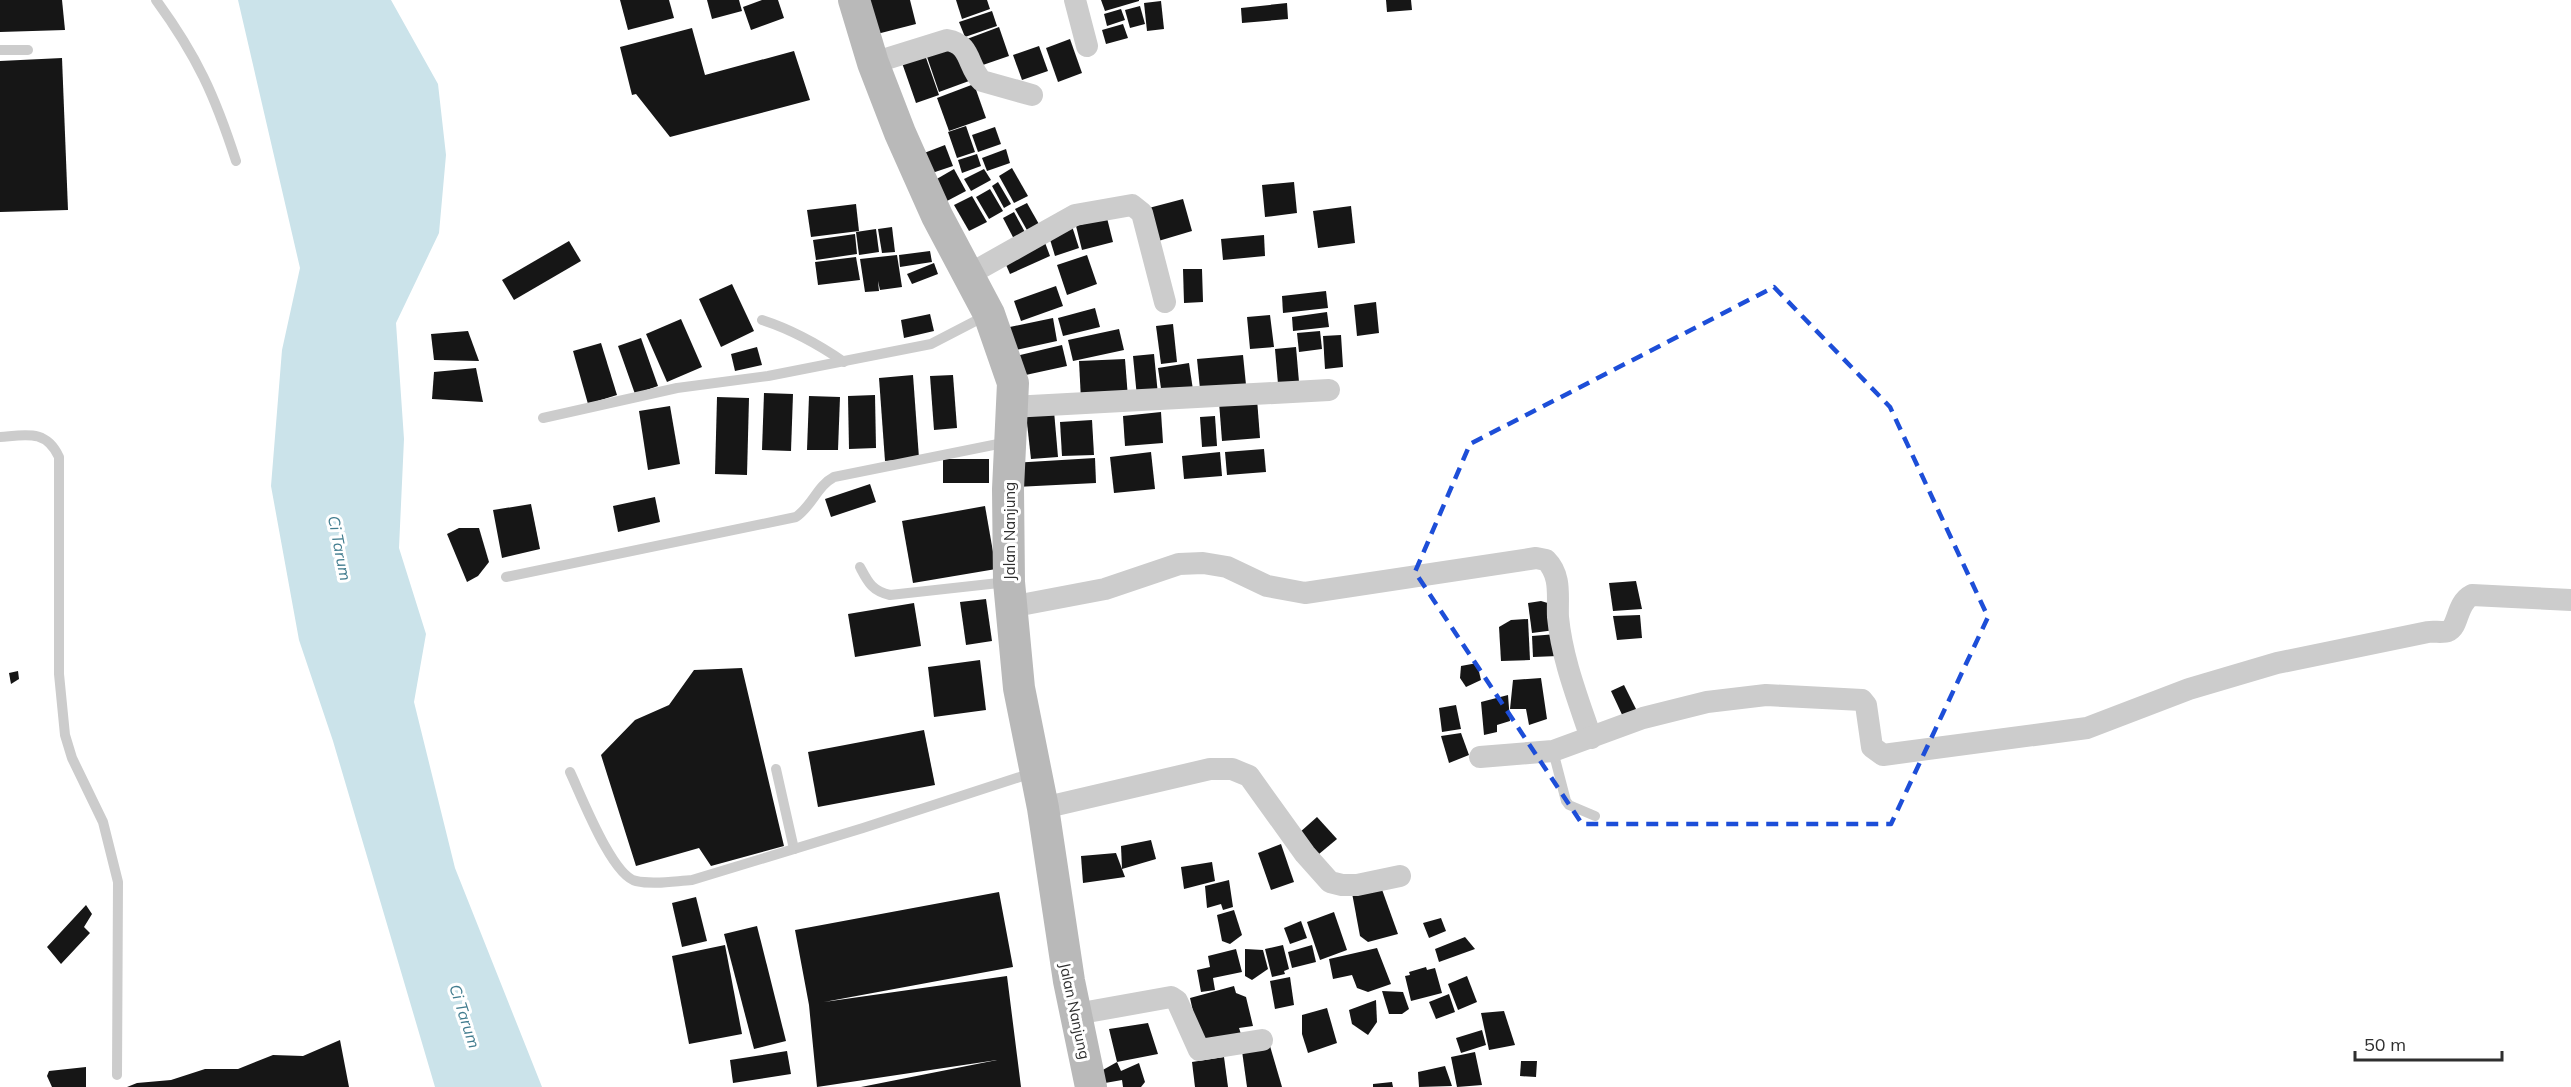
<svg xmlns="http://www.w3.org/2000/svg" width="2571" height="1087" font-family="Mulish,sans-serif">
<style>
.water{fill:#cbe3ea}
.building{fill:#161616}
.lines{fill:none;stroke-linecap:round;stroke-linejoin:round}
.service{stroke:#ccc;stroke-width:10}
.minor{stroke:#ccc;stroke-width:22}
.secondary{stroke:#b9b9b9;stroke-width:32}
.marked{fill:none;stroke:#1d4ed8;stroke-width:4.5;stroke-dasharray:12 8;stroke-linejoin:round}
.labels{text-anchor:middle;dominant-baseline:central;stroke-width:6;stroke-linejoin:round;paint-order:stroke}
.street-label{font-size:15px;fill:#2f2f2f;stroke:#fff}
.water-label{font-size:16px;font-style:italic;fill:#417c8e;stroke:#fff}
</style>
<rect width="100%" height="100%" fill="#fff"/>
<!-- water -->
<path class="water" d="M238,0h153l47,84 8,71 -7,78 -43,90 8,116 -5,109 27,86 -12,68 41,166 87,219h-107l-102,-346 -34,-101 -28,-154 11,-136 18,-82z"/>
<!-- building -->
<g class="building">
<path d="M0,0h62l3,30 -65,2z"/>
<path d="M620,0h49l5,18 -46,12z"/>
<path d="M707,0h32l3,11 -30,8z"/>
<path d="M762,0h16l6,18 -33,12 -8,-23z"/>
<path d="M868,0h42l6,24 -39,10z"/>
<path d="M956,0h31l3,9 -28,10z"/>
<path d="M1101,0h38v1l-34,10z"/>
<path d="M1386,0h25l1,10 -25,2z"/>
<path d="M1161,1l3,28 -17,2 -3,-28z"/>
<path d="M1287,3l1,16 -46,4 -1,-15z"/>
<path d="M1140,6l5,18 -15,4 -5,-18z"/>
<path d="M1121,9l4,11 -18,6 -3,-12z"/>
<path d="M992,11l5,15 -32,11 -6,-15z"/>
<path d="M1123,24l5,14 -22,6 -4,-14z"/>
<path d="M999,27l10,29 -32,11 -10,-28z"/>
<path d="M692,28l13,47 89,-24 16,49 -140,37 -34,-43 -4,1 -12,-48z"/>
<path d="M1070,39l12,34 -24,9 -12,-34z"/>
<path d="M956,43l13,38 -30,11 -13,-38z"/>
<path d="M1039,46l9,25 -26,9 -9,-25z"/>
<path d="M924,52l15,43 -23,8 -15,-43z"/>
<path d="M62,58l6,152 -68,2v-151z"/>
<path d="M974,84l12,34 -37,13 -12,-33z"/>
<path d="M966,126l9,26 -18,6 -9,-26z"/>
<path d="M995,127l6,17 -23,8 -6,-17z"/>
<path d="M945,145l8,21 -27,9 -7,-20z"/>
<path d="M1006,149l4,14 -23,8 -5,-13z"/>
<path d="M977,154l4,12 -19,7 -4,-13z"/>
<path d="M1012,168l16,28 -14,7 -15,-27z"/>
<path d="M954,169l12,22 -19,10 -12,-21z"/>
<path d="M984,169l7,11 -20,11 -7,-12z"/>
<path d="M998,182l13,22 -7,4 -12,-22z"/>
<path d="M1294,182l3,31 -32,4 -3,-32z"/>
<path d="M990,189l13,22 -14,8 -13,-22z"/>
<path d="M972,196l15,26 -18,9 -15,-26z"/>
<path d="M1183,199l9,32 -37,11 -10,-33z"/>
<path d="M1027,203l13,23 -12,6 -13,-23z"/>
<path d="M856,204l3,27 -48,6 -4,-27z"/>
<path d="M1351,206l4,37 -37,5 -5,-37z"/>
<path d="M1014,212l12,22 -11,7 -12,-23z"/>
<path d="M1107,218l6,24 -31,8 -6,-24z"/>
<path d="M1072,226l7,22 -24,8 -7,-23z"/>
<path d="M892,227l3,25 -13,1 -4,-24z"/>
<path d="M876,229l3,23 -20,3 -3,-23z"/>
<path d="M855,234l2,20 -41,6 -3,-20z"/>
<path d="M1264,235l1,21 -42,4 -2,-21z"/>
<path d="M1044,240l6,16 -40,18 -7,-16z"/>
<path d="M569,241l12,20 -67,39 -12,-20z"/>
<path d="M930,251l2,11 -32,5 -1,-12z"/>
<path d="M897,255l5,32 -22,3 -2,-9 1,10 -14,1 -5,-33z"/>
<path d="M1087,255l10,29 -30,11 -10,-30z"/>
<path d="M856,257l4,23 -42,5 -3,-23z"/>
<path d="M934,263l4,11 -26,10 -5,-10z"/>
<path d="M1183,269h19l1,33 -19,1z"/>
<path d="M732,284l22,47 -33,16 -22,-48z"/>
<path d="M1056,286l7,20 -42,15 -7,-20z"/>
<path d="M1326,291l2,17 -45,5 -1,-17z"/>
<path d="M1376,302l3,31 -22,3 -3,-31z"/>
<path d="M1095,308l5,19 -37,9 -5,-18z"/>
<path d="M1327,312l2,15 -36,4 -1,-14z"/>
<path d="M930,314l4,17 -30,7 -3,-18z"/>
<path d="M1270,315l4,32 -24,2 -3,-32z"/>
<path d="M1053,318l4,23 -46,10 -6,-23z"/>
<path d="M681,319l21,48 -35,15 -21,-48z"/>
<path d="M1173,324l4,38 -16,2 -5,-38z"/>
<path d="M1119,329l5,21 -51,11 -5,-21z"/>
<path d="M468,331l11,30 -45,-1 -3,-26z"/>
<path d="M1320,331l2,18 -23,3 -2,-19z"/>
<path d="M1341,335l2,32 -18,2 -2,-33z"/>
<path d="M641,338l17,48 -23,8 -17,-48z"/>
<path d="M601,343l16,52 -29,9 -15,-53z"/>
<path d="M1062,345l5,21 -46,10 -5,-20z"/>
<path d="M757,347l5,18 -27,6 -4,-17z"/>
<path d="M1296,347l3,35 -21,2 -3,-35z"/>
<path d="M1154,354l4,41 -21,2 -4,-41z"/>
<path d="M1243,355l3,30 -46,4 -3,-30z"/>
<path d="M1125,359l3,39 -47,2 -2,-39z"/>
<path d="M1189,363l4,27 -31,5 -4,-27z"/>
<path d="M476,368l7,34 -51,-3 2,-27z"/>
<path d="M913,375l6,83 -34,3 -6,-83z"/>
<path d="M953,375l4,53 -23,2 -4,-54z"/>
<path d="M764,393l29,1 -2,57 -29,-1z"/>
<path d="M875,395l1,53 -27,1 -1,-53z"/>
<path d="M809,396l31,1 -2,53h-31z"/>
<path d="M717,397l32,1 -2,77 -32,-1z"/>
<path d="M1257,399l3,39 -38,3 -3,-39z"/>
<path d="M670,406l10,58 -32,6 -9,-59z"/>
<path d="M1054,411l4,46 -27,2 -5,-45z"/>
<path d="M1161,412l2,31 -38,3 -2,-30z"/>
<path d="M1215,416l2,30 -15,1 -2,-30z"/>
<path d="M1092,420l2,35 -32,1 -2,-34z"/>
<path d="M1264,449l2,23 -39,3 -2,-23z"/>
<path d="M1151,452l4,37 -41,4 -4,-36z"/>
<path d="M1220,452l2,24 -38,3 -2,-23z"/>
<path d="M1095,458l1,25 -81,4 -2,-24z"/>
<rect x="943" y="459" width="46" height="24"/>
<path d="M870,484l6,18 -45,15 -6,-18z"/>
<path d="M655,497l5,25 -42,10 -5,-26z"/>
<path d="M531,504l9,45 -38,9 -9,-48z"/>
<path d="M985,506l11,63 -83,14 -11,-62z"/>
<path d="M459,528h20l10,34 -11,14 -11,6 -20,-48z"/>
<path d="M1636,581l6,28 -29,2 -4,-28z"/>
<path d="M986,599l6,42 -26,4 -6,-43z"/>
<path d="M1541,601l10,3 4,26 -23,3 -4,-30z"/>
<path d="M914,603l7,43 -66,11 -7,-43z"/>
<path d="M1640,615l2,23 -25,2 -4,-24z"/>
<path d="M1528,619l2,41 -29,1 -2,-34 12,-7z"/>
<path d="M1557,634l1,22 -25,1 -1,-21z"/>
<path d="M980,660l6,50 -52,7 -6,-50z"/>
<path d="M1477,663l4,17 -15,7 -6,-9 1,-12z"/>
<path d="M742,668l42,178 -73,20 -12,-18 -63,18 -35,-111 34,-35 34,-15 25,-35z"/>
<path d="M18,671l1,8 -8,5 -2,-11z"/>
<path d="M1541,678l6,41 -18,6 -3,-16h-16l3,-29z"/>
<path d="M1624,685l14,28 -13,8 -14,-30z"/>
<path d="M1508,695l2,26 -13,4v7l-13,3 -3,-33z"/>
<path d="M1456,705l5,24 -19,3 -3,-24z"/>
<path d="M924,730l11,55 -117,22 -10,-55z"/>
<path d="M1461,733l8,22 -20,8 -8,-27z"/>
<path d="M1317,817l20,22 -18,15 -20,-21z"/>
<path d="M1151,840l5,19 -34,10 -1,-23z"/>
<path d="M1281,844l13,38 -23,8 -13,-37z"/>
<path d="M1116,853l9,24 -42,6 -2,-27z"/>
<path d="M1212,862l3,19 -31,8 -3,-22z"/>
<path d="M1229,880l4,27 -10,3 -2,-6 -14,4 -2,-22z"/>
<path d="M1380,884l18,50 -30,8 -8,-6 -8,-43z"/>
<path d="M999,892l14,75 -189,35 183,-26 14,111h-160l136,-27 -180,27 -8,-82 -14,-75z"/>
<path d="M696,897l11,44 -25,6 -10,-44z"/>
<path d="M86,905l6,9 -8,13 6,6 -29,31 -14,-17z"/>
<path d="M1234,910l8,25 -12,9 -8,-3 -5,-26z"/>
<path d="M1334,912l13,38 -27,10 -13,-38z"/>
<path d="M1441,918l5,13 -17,7 -6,-15z"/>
<path d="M1301,921l6,17 -17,6 -6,-16z"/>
<path d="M757,926l29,115 -32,8 -30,-115z"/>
<path d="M1465,937l10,12 -36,13 -4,-13z"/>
<path d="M725,945l17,89 -53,10 -17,-88z"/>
<path d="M1283,945l6,24 -5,2 1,3 -13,3 -7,-28z"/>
<path d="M1312,945l4,17 -24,6 -4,-16z"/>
<path d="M1377,948l14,36 -23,8 -11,-4 -5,-13 -19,4 -4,-20z"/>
<path d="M1236,949l6,23 -29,6 2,12 -14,2 -4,-22 13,-3 -2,-11z"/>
<path d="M1245,949l18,1 5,19 -16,11 -7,-4z"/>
<path d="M1426,967l1,3 8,-2 7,25 -31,8 -6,-25 5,-1 -1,-3z"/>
<path d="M1467,976l10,26 -19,8 -10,-26z"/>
<path d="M1290,977l4,28 -19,4 -5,-28z"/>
<path d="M1234,986l2,7 10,4 7,29 -14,2 3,9 -42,5 -10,-44z"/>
<path d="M1382,991l21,1 6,17 -7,5h-13z"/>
<path d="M1449,994l6,18 -19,7 -7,-17z"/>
<path d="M1376,1000l1,22 -9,13 -16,-11 -3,-14z"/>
<path d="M1327,1008l10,35 -29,10 -6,-19v-19z"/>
<path d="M1504,1011l11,34 -26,5 -8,-37z"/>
<path d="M1148,1023l10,31 -41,8 4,9 18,-8 6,19 -4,5h-18l-1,-7 -17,3 -4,-12 16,-9 -8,-33z"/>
<path d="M1482,1030l4,15 -25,8 -5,-15z"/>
<path d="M340,1040l9,47h-222l10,-4 34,-3 34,-11h33l35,-14 30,1z"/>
<path d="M1270,1046l12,41h-35l-5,-36z"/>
<path d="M787,1051l4,23 -58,9 -3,-23z"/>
<path d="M1475,1052l7,33 -25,2 -6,-30z"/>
<path d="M1224,1057l4,30h-33l-3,-25z"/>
<path d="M1521,1061h16l-1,16 -16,-1z"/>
<path d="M1445,1066l7,20 -33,1 -1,-15z"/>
<path d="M86,1067v20h-34l-5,-11 2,-5z"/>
<path d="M1392,1082l1,5h-20v-3z"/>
</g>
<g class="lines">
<!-- service -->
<g class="service">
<path d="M156,0c41,56 59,96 80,161"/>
<path d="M0,50h28"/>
<path d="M762,320c31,10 56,24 82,42"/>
<path d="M543,418l134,-30 91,-12 163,-32 56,-29"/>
<path d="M0,437c26,-2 46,-8 59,20v217l6,61 7,23 31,64 15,60 -1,193"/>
<path d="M860,567c8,15 12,24 30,28l118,-13"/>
<path d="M506,577l290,-60c17,-12 21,-31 38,-40l174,-35"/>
<path d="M1553,751l13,50 3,4 26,11"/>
<path d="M776,769l18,80"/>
<path d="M570,772c11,23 42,104 66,109 18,4 39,0 56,-1l171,-52 169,-55"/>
</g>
<!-- minor -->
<g class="minor">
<path d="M1075,0l12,46"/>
<path d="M873,63l74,-23c25,4 20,27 35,41l50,14"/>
<path d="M968,275l107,-60 57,-10 10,8 23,89"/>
<path d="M1013,407l316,-17"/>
<path d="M1010,607l95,-18 74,-25 24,-1 24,4 40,19 38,7 231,-35 10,2c16,16 11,37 12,57 4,42 20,82 33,121"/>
<path d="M1480,757l73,-6 90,-33 64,-16 59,-7 96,5 4,5 6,42 11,8 204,-27 102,-39 88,-26 151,-31c6,-1 15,1 20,-1 11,-4 8,-28 24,-36l99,5"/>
<path d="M1043,808l167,-39h22l17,7 56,78 25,28 12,3h15l43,-9"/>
<path d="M1076,1014l95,-17 6,4 22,49 63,-10"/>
</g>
<!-- secondary -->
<path class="secondary" d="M854,0l19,63 27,70 37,83 52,98 24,69 -5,106 1,93 10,106 24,120 26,173 22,106"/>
</g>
<!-- marked area -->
<path class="marked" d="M1774,287l116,120 98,210 -97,207h-309l-167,-252 55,-128z"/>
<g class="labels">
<!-- street labels -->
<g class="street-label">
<text transform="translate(1009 531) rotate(-90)">Jalan Nanjung</text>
<text transform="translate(1075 1011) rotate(78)">Jalan Nanjung</text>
</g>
<!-- water labels -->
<g class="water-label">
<text transform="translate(340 548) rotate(79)">Ci Tarum</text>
<text transform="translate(465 1016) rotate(72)">Ci Tarum</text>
</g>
</g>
<!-- scale -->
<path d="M2355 1051v9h147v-9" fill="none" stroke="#2f2f2f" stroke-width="3"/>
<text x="2364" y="1051" font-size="18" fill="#2f2f2f" stroke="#ffffff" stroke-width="4.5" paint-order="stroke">50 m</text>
</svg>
